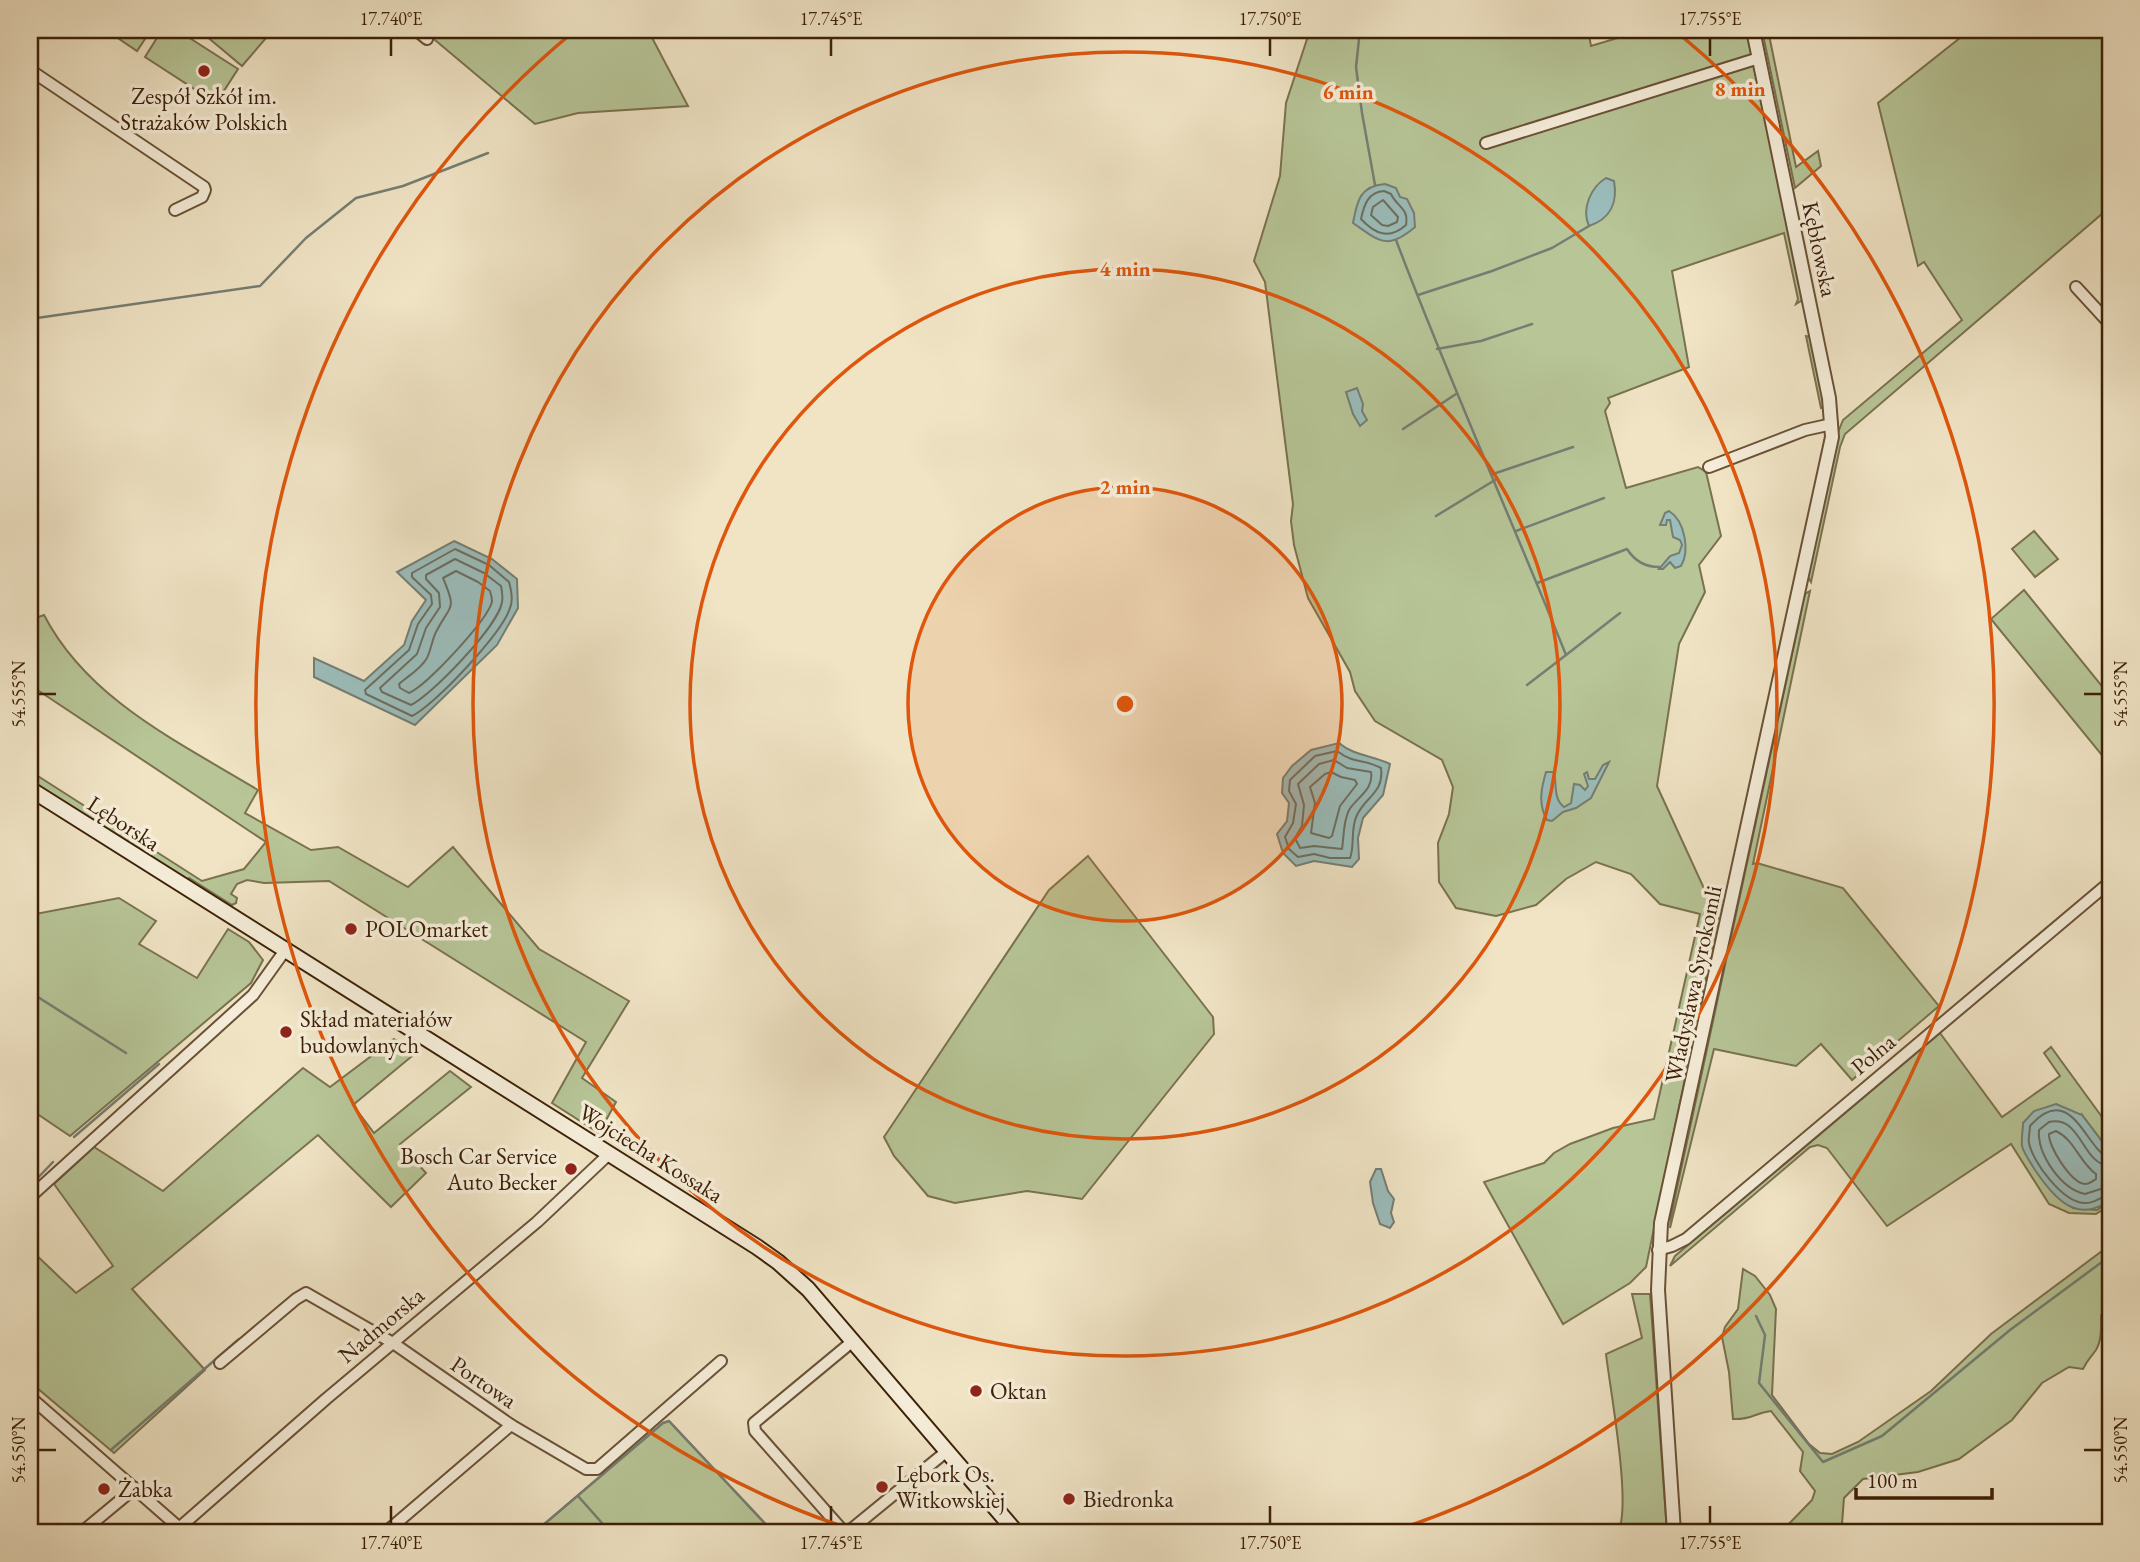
<svg xmlns="http://www.w3.org/2000/svg" width="2140" height="1562" font-family="'EB Garamond',serif">
<style>
.green{fill:#b7c597;stroke:#7a724e;stroke-width:2}
.water{fill:#9bbdbb;stroke:#757e73;stroke-width:2}
.lines{fill:none;stroke-linecap:round;stroke-linejoin:round}
.shore{stroke:#6c6e60;stroke-width:2}
.stream{stroke:#757e73;stroke-width:2.5}
.minor-casing{stroke:#6a5136;stroke-width:14}
.tertiary-casing{stroke:#6a5136;stroke-width:16}
.secondary-casing{stroke:#3d2006;stroke-width:18}
.minor{stroke:#f5edd9;stroke-width:10}
.tertiary{stroke:#f5edd9;stroke-width:12}
.secondary{stroke:#f5edd9;stroke-width:14}
.ticks{fill:none;stroke:#3d2006;stroke-width:2.5}
.ring{fill:none;stroke:#df560c;stroke-width:3.5}
.poi-dot{fill:#8f2418;stroke:#f5edd9;stroke-width:2.5}
.labels{text-anchor:middle;dominant-baseline:central;stroke-width:7;stroke-linejoin:round;paint-order:stroke}
.poi-label{font-size:23px;fill:#3d2006;stroke:#f5edd9;text-anchor:start}
.street-label{font-size:23px;fill:#3d2006;stroke:#f5edd9}
.centre{fill:#df560c;stroke:#f5edd9;stroke-width:3.5}
.ring-label{font-size:21px;text-anchor:middle;font-weight:bold;fill:#df560c;stroke:#f5edd9;stroke-width:7;stroke-linejoin:round;paint-order:stroke}
.neatline{fill:none;stroke:#3d2006;stroke-width:2.5}
.ticks-label{font-size:18px;text-anchor:middle;fill:#3d2006}
</style>
<rect width="100%" height="100%" fill="#f0e4c5"/>
<filter id="stains"><feTurbulence type="fractalNoise" baseFrequency=".00286" numOctaves="4"/><feColorMatrix values="0 0 0 0 .2 0 0 0 0 .09 0 0 0 0 .02 0 0 0 .5 -.17"/></filter>
<radialGradient id="worn" r=".72"><stop offset=".6" stop-color="#630" stop-opacity="0"/><stop offset="1" stop-color="#630" stop-opacity=".3"/></radialGradient>
<!-- green -->
<g class="green">
<path d="M106,30h45l-14,21z"/>
<path d="M162,30h15l61,39 -22,34 -71,-46z"/>
<path d="M199,30h74l-31,36z"/>
<path d="M439,30h209l40,76 -110,7 -43,11 -106,-89z"/>
<path d="M1310,30h278l3,16 53,-16h102l58,269 -8,5 2,-5 -14,-66 -112,38 17,96 -81,31 2,5 -5,8 21,77 72,-21 8,5 15,64 -22,29 6,27 -26,52 -22,142 50,109 15,5 -76,367 -16,16 -67,41 -79,-142 60,-19 10,-10 16,-9 43,-16 41,-9 46,-205 -40,-10 -29,-30 -35,-12 -30,17 -30,26 -40,11 -40,-8 -17,-26 -1,-39 11,-29 4,-27 -11,-27 -67,-39 -20,-30 -5,-19 -42,-74 -14,-53 -3,-24 2,-17 -28,-222 -11,-21 26,-85 6,-73z"/>
<path d="M1762,30h6l28,137 22,-16 3,15 -26,22z"/>
<path d="M1970,30h137l3,7v170l-265,227 -5,13 -29,135 -3,-5 29,-142 6,-15 119,-100 -38,-58 -6,4 -40,-163z"/>
<path d="M1806,336l4,1 3,7 13,63 -5,1z"/>
<path d="M2034,531l24,28 -23,18 -23,-28z"/>
<path d="M2024,590l86,106v69l-119,-146z"/>
<path d="M1810,591l-57,273 4,-1 86,25 96,118 -87,74 -31,-36 -25,22 -82,-17 -44,179 1,-12 134,-622z"/>
<path d="M44,615c44,85 135,127 214,175l-13,23 66,37 27,-3 70,40 45,-40 86,102 90,52 -47,77 34,24 -17,31 -47,-30 34,-61 -257,-161 -65,2 -17,-3 -10,4 -6,10 6,4 -1,5 -4,2 -43,-27 -2,2 -157,-96v-13l172,110 42,-12 22,-27 -236,-157v-65z"/>
<path d="M1088,856l125,161 1,17 -132,165 -55,-8 -72,12 -27,-7 -34,-40 -10,-19 165,-247z"/>
<path d="M119,898l37,23 -17,23 58,34 31,-49 21,13 14,18 -12,23 -181,153 -40,-27v-194z"/>
<path d="M1940,1033l62,84 58,-41 -16,-23 7,-6 59,81v24l-28,-37 -9,93 24,2 13,-10v5l-14,9 -27,-1 -20,-9 -38,-60 -124,82 -60,-78 -9,-3 -8,2 -140,119 5,-10z"/>
<path d="M394,1039l23,13 -64,53 21,28 76,-62 21,16 -71,57 26,29 -35,34 -73,-72 -186,154 73,81 -91,83 -84,-71v-133l46,44 37,-27 -59,-82 40,-37 69,44 140,-123 27,19z"/>
<path d="M2110,1245v68l-9,2c0,11 1,25 -5,35 -5,7 -9,10 -13,19l-14,-2 -27,16 -30,37 -53,39 -41,13 -55,7 -19,19 -2,26 5,8h-66l31,-32 3,-9 -15,-20 3,-19 -32,-41c-17,2 -19,9 -38,8l-4,-47 -7,-35 3,-10 13,-18 5,-40 12,7 15,19 6,14 -4,86 37,49 11,9 12,1 26,-12 73,-51 60,-57z"/>
<path d="M1632,1294h18l17,238h-49c14,-26 -8,-143 -12,-178l36,-16z"/>
<path d="M669,1421l104,111h-238l128,-109z"/>
</g>
<!-- water -->
<g class="water">
<path d="M1606,178l8,3c4,22 -4,38 -25,45 -8,-17 2,-39 17,-48z"/>
<path d="M1385,184l11,4 4,9 7,2 7,14 1,14c-28,24 -36,14 -62,-4 4,-21 6,-37 32,-39z"/>
<path d="M1357,388l6,16 -1,7 5,9 -7,6 -7,-12 -7,-22z"/>
<path d="M1669,511c16,10 21,40 12,55l-6,2 -5,-6 -7,7h-4l11,-13 9,-3 3,-8 -2,-5 -7,-3 -3,-17h-3l-1,5h-6l5,-12z"/>
<path d="M454,541l38,18 25,20 1,29 -21,37 -82,80 -101,-48v-19l50,23 40,-36 8,-24 14,-21 -29,-28z"/>
<path d="M1339,743c15,13 33,12 51,21l-7,31 -20,23 -5,20 1,21 -7,8 -38,-6 -18,5 -13,-13 -6,-19 10,-13 2,-18 -7,-10 1,-15 9,-12 19,-16z"/>
<path d="M1609,762l-18,36 -15,10 -13,4 -11,9 -5,-1c-9,-16 -6,-31 -1,-48h8c3,12 -1,27 10,35l7,-4 3,-19 6,1 5,5 3,-4 -4,-12 3,-2 2,7h6l8,-14z"/>
<path d="M2056,1104l26,11 28,37v48c-33,25 -56,-2 -75,-30 -4,-7 -11,-16 -13,-24 -1,-7 1,-16 1,-23l11,-12z"/>
<path d="M1376,1169h5l7,22 6,8 -3,14 3,9 -4,6 -10,-4 -7,-21 -3,-21z"/>
</g>
<g class="lines">
<!-- shore -->
<g class="shore">
<path d="M1384,191l7,3c6,13 18,14 15,31 -17,15 -31,9 -45,-6 3,-14 7,-27 23,-28z"/>
<path d="M1383,200l15,17 -1,5 -9,4 -6,-1 -11,-10 2,-8z"/>
<path d="M455,549l34,16 20,17c2,7 4,19 1,26 -8,25 -75,97 -98,108l-46,-22 -1,-4 44,-40 9,-26 14,-20 -1,-9 -19,-18v-4z"/>
<path d="M455,559l29,14 17,13c1,5 2,11 1,16 -3,23 -71,94 -91,103l-29,-13 -2,-4 37,-34 9,-26 14,-21 -1,-14 -13,-14v-4z"/>
<path d="M456,571l22,11 12,9c1,3 2,8 2,11 -6,20 -66,84 -83,91l-9,-5 -1,-4c9,-8 22,-15 28,-26 4,-8 5,-18 9,-26 15,-29 21,-21 7,-54z"/>
<path d="M1337,751c17,13 27,8 44,17 3,25 -15,28 -24,47 -7,14 -2,31 -7,43h-20l-16,-4 -16,3 -9,-8 -4,-12 8,-14 3,-19 -7,-13 1,-11 25,-24z"/>
<path d="M1334,760l13,8 24,4c3,18 -14,25 -22,38 -6,12 -5,27 -7,39l-28,-3 -14,2 -5,-10 7,-12 2,-21 -6,-21 21,-20z"/>
<path d="M1331,772l10,5 14,3 2,4 -17,22 -8,30 -3,2 -18,-5 4,-30 -5,-16 15,-13z"/>
<path d="M2056,1131c19,9 23,31 40,43v5c-3,2 -7,5 -11,5 -14,-1 -37,-38 -36,-50z"/>
<path d="M2110,1157c-23,-2 -37,-79 -80,-31 0,5 -2,12 -1,17 4,20 34,59 55,60 11,1 16,-7 26,-8"/>
<path d="M2110,1166c-29,-2 -28,-51 -61,-44l-10,8c-2,24 22,59 46,64l25,-8"/>
</g>
<!-- stream -->
<g class="stream">
<path d="M1360,30l-4,37 6,46 13,72"/>
<path d="M1396,240c53,140 114,276 170,415l54,-42"/>
<path d="M1418,295l74,-24 60,-23 37,-22"/>
<path d="M30,319l230,-33 46,-48 50,-40 47,-12 85,-33"/>
<path d="M1437,349l44,-8 51,-17"/>
<path d="M1403,429l53,-35"/>
<path d="M1493,474l80,-27"/>
<path d="M1436,516l59,-36"/>
<path d="M1516,531l88,-33"/>
<path d="M1537,583l90,-34c7,11 18,18 32,18"/>
<path d="M1527,685l39,-30"/>
<path d="M30,992l96,61"/>
<path d="M74,1137l85,-73"/>
<path d="M30,1186l23,-24"/>
<path d="M1756,1316l9,19 -6,48 64,79 59,-26 128,-106 100,-74"/>
<path d="M112,1449l127,-110"/>
<path d="M578,1496l32,36"/>
<path d="M535,1532l128,-109 6,-2 104,111"/>
</g>
<defs>
<g id="minor">
<path d="M416,30l11,9"/>
<path d="M30,70l174,117 1,3 -3,7 -27,13"/>
<path d="M1486,143l273,-85"/>
<path d="M2076,287l34,37"/>
<path d="M1709,467l96,-37 27,-6"/>
<path d="M30,1197l223,-202 33,-46"/>
<path d="M1658,1250l14,-4 14,-7 424,-357"/>
<path d="M220,1363l76,-64 10,-6 87,50 118,82 75,44h11l124,-108"/>
<path d="M30,1397l153,134"/>
<path d="M179,1528l147,-129 211,-177 73,-69"/>
<path d="M82,1532l53,-44"/>
<path d="M386,1532l125,-107"/>
<path d="M844,1532l-89,-101 -1,-8 99,-82"/>
<path d="M848,1532l99,-81"/>
</g>
<path id="tertiary" d="M1674,1532l-16,-242 3,-67 171,-786 -3,-39 -76,-368"/>
<path id="secondary" d="M30,789l727,458 21,15 30,27 208,243"/>
</defs>
<!-- minor casing -->
<use href="#minor" class="minor-casing"/>
<!-- tertiary casing -->
<use href="#tertiary" class="tertiary-casing"/>
<!-- secondary casing -->
<use href="#secondary" class="secondary-casing"/>
<!-- minor -->
<use href="#minor" class="minor"/>
<!-- tertiary -->
<use href="#tertiary" class="tertiary"/>
<!-- secondary -->
<use href="#secondary" class="secondary"/>
</g>
<!-- ticks -->
<path class="ticks" d="M391,38v18M831,38v18M1270,38v18M1710,38v18M38,694h18M2084,694h18M38,1450h18M2084,1450h18M391,1506v18M831,1506v18M1270,1506v18M1710,1506v18"/>
<!-- distance rings -->
<circle cx="1125" cy="704" r="217" fill="#df560c" fill-opacity=".12"/>
<g class="ring">
<circle cx="1125" cy="704" r="217"/>
<circle cx="1125" cy="704" r="435"/>
<circle cx="1125" cy="704" r="652"/>
<path d="M856 1531A870 870 0 0 1 572 33M1678 33A870 870 0 0 1 1394 1531"/>
</g>
<!-- markers -->
<g class="poi-dot">
<circle cx="204" cy="71" r="7"/>
<circle cx="351" cy="929" r="7"/>
<circle cx="286" cy="1032" r="7"/>
<circle cx="571" cy="1169" r="7"/>
<circle cx="976" cy="1391" r="7"/>
<circle cx="882" cy="1487" r="7"/>
<circle cx="104" cy="1489" r="7"/>
<circle cx="1069" cy="1499" r="7"/>
</g>
<g class="labels">
<!-- poi labels -->
<g class="poi-label">
<text x="204" y="96" text-anchor="middle">Zespół Szkół im.<tspan x="204" dy="26">Strażaków Polskich</tspan></text>
<text x="365" y="929">POLOmarket</text>
<text x="300" y="1019">Skład materiałów<tspan x="300" dy="26">budowlanych</tspan></text>
<text x="557" y="1156" text-anchor="end">Bosch Car Service<tspan x="557" dy="26">Auto Becker</tspan></text>
<text x="990" y="1391">Oktan</text>
<text x="896" y="1474">Lębork Os.<tspan x="896" dy="26">Witkowskiej</tspan></text>
<text x="118" y="1489">Żabka</text>
<text x="1083" y="1499">Biedronka</text>
</g>
<!-- street labels -->
<g class="street-label">
<text transform="translate(1820 249) rotate(78)">Kębłowska</text>
<text transform="translate(124 823) rotate(33)">Lęborska</text>
<text transform="translate(1693 984) rotate(-78)">Władysława Syrokomli</text>
<text transform="translate(1873 1054) rotate(-40)">Polna</text>
<text transform="translate(651 1153) rotate(32)">Wojciecha Kossaka</text>
<text transform="translate(381 1325) rotate(-40)">Nadmorska</text>
<text transform="translate(484 1382) rotate(34)">Portowa</text>
</g>
</g>
<circle cx="1125" cy="704" r="10" class="centre"/>
<g class="ring-label">
<text x="1740" y="96">8 min</text>
<text x="1348" y="99">6 min</text>
<text x="1125" y="276">4 min</text>
<text x="1125" y="494">2 min</text>
</g>
<!-- margin -->
<rect width="2140" height="1562" fill="none" stroke="#f0e4c5" stroke-width="77"/>
<!-- scale -->
<path d="M1856 1488v10h136v-10" fill="none" stroke="#3d2006" stroke-width="3.5"/>
<text x="1867" y="1488" font-size="21" fill="#3d2006" stroke="#f5edd9" stroke-width="5" paint-order="stroke">100 m</text>
<rect x="38" y="38" width="2064" height="1486" class="neatline"/>
<g class="ticks-label">
<text x="391" y="25">17.740°E</text>
<text x="831" y="25">17.745°E</text>
<text x="1270" y="25">17.750°E</text>
<text x="1710" y="25">17.755°E</text>
<text transform="translate(19 694) rotate(-90)" y="6">54.555°N</text>
<text transform="translate(2121 694) rotate(-90)" y="6">54.555°N</text>
<text transform="translate(19 1450) rotate(-90)" y="6">54.550°N</text>
<text transform="translate(2121 1450) rotate(-90)" y="6">54.550°N</text>
<text x="391" y="1549">17.740°E</text>
<text x="831" y="1549">17.745°E</text>
<text x="1270" y="1549">17.750°E</text>
<text x="1710" y="1549">17.755°E</text>
</g>
<rect width="100%" height="100%" filter="url(#stains)"/>
<rect width="100%" height="100%" fill="url(#worn)"/>
</svg>
